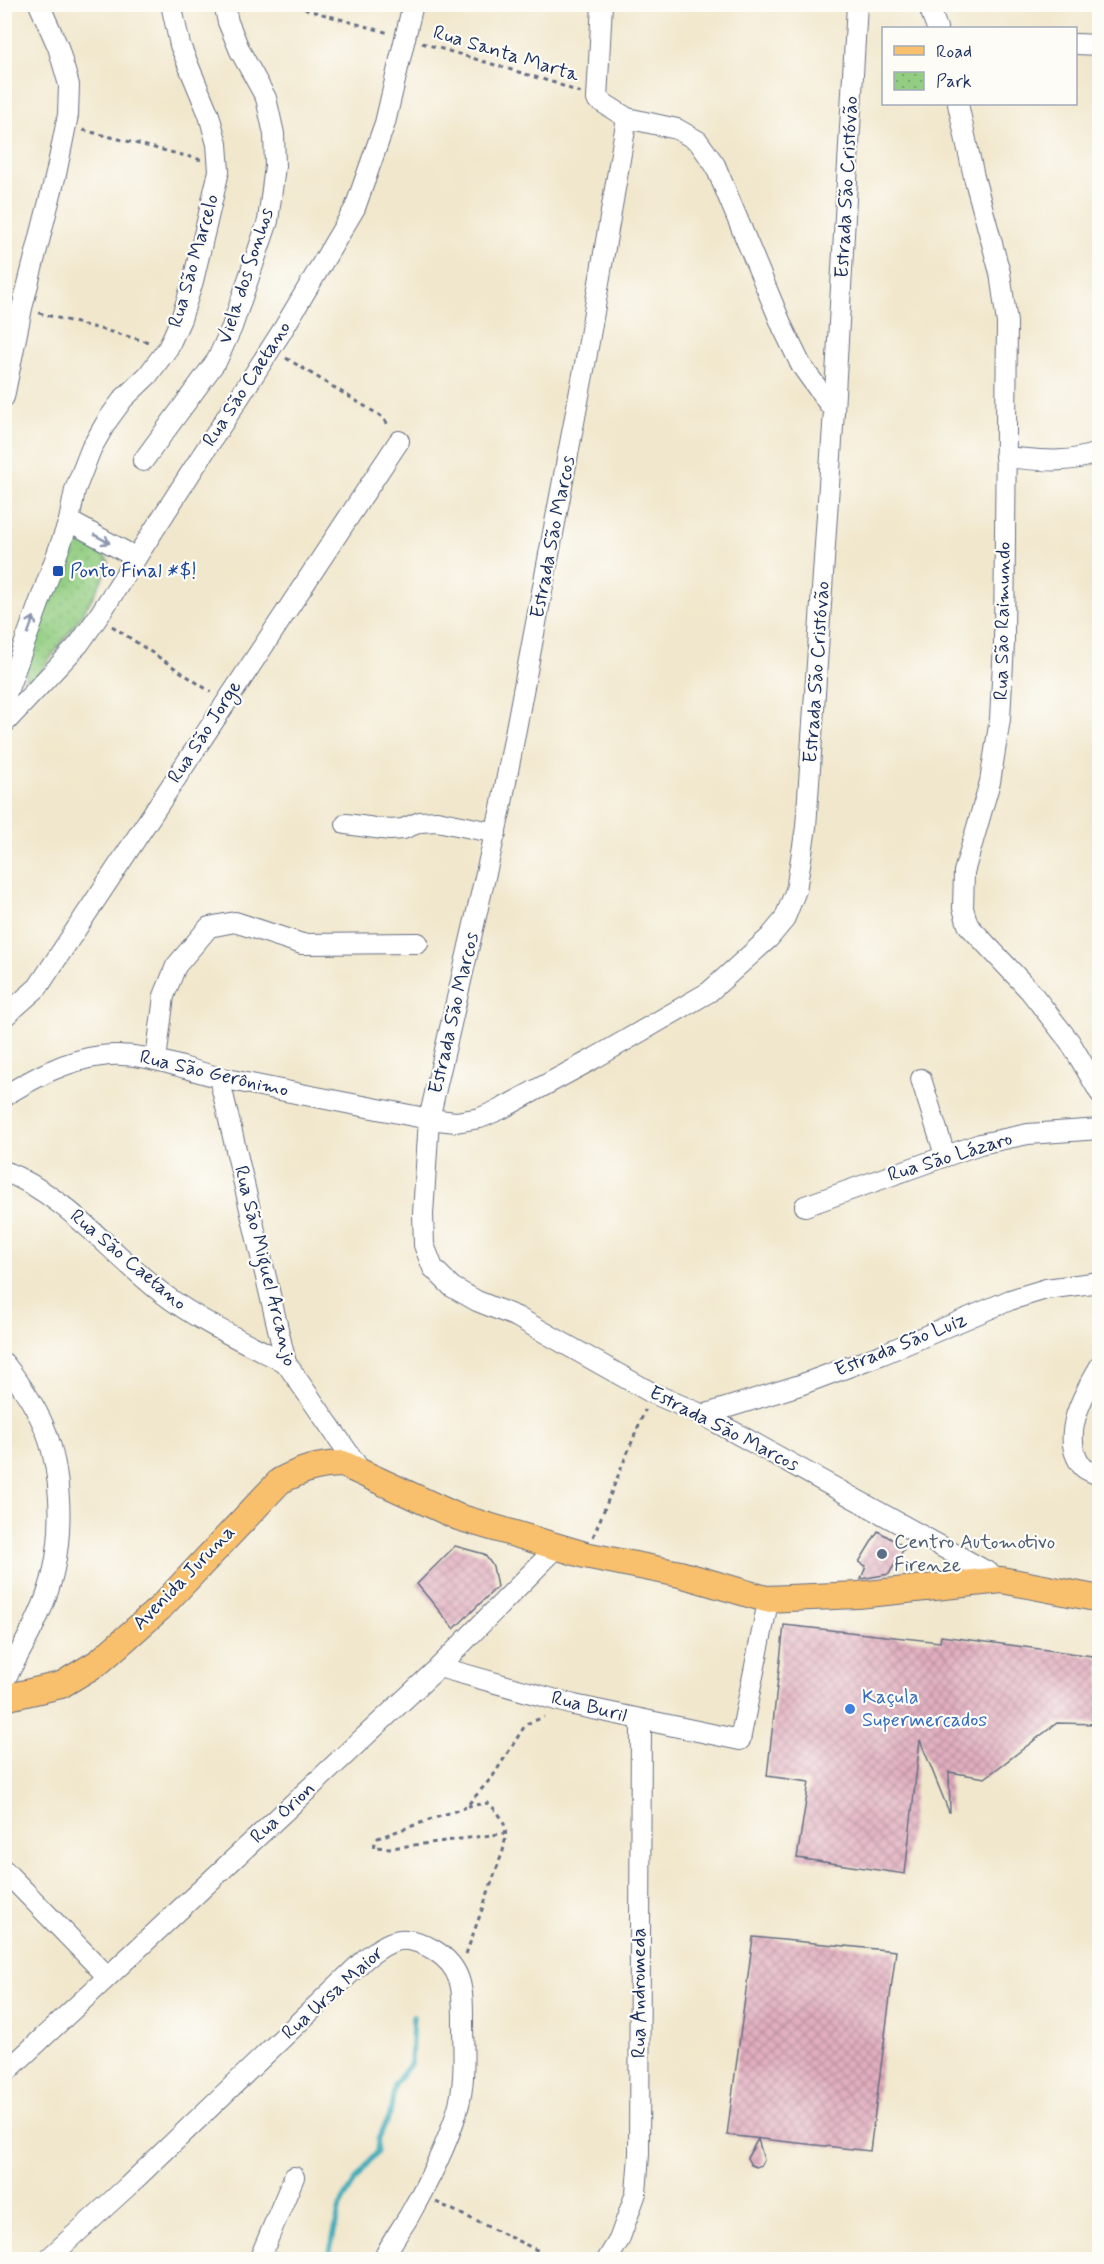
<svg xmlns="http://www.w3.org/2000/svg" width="1104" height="2264" font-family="Mynerve,sans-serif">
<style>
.park{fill:url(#park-dots);stroke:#567e70;stroke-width:1.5}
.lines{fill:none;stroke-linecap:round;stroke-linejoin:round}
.stream{stroke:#3dacba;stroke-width:5}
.building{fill:url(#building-cross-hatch)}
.minor-casing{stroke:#666f84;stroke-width:22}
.major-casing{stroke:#666f84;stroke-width:28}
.path{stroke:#666f84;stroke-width:3;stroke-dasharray:4.5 4.5;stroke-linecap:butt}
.minor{stroke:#fff;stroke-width:20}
.major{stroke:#f8bf6c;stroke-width:26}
.oneway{stroke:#8d97ae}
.transit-dot{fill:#1a4fb4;stroke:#fdfcf7;stroke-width:2}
.service-dot{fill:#5c6f8a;stroke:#fdfcf7;stroke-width:2}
.shop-dot{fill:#3f7fe0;stroke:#fdfcf7;stroke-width:2}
.labels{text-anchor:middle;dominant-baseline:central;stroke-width:4.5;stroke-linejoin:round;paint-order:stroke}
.street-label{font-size:20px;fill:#1b2f5e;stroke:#fdfcf7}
.transit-label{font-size:20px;fill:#164399;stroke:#fdfcf7;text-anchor:start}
.service-label{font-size:20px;fill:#4e5e75;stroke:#fdfcf7;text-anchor:start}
.shop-label{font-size:20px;fill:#366cbe;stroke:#fdfcf7;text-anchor:start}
</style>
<defs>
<pattern id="park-dots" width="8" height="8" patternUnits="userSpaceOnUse" patternTransform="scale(1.5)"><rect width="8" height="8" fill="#92cd81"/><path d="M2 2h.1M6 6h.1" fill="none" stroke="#7db072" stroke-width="1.8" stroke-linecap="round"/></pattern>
<pattern id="building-cross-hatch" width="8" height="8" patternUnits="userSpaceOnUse" patternTransform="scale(1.5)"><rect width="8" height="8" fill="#e2aebf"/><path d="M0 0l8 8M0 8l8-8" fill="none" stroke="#b68e9e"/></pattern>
</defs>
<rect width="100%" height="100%" fill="#fdfcf7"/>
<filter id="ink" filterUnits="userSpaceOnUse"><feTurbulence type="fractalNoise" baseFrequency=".0167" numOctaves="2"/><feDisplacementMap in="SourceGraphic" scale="12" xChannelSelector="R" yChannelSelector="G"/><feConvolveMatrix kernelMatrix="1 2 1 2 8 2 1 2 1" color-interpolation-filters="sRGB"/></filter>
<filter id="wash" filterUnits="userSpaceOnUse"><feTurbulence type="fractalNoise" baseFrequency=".008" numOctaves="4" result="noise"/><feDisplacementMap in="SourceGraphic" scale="24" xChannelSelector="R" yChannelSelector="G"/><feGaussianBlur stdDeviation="1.35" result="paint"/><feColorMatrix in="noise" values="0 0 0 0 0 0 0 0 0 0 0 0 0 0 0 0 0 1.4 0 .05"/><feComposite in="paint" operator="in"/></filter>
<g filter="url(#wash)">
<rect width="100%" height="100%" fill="#f1e7cc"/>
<!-- park -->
<path class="park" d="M83,544l19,10 7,7c-11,39 -53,88 -77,122l-7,-4c7,-46 23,-95 48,-134z"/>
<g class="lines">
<!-- stream -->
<path class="stream" d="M328,2260l12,-54 15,-25 22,-30 1,-12 12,-24 5,-31 16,-21 2,-47"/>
</g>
<g id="blocks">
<!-- building -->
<g class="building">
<path d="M878,1531l27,16 -16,27 -28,5 5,-13 -7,-4z"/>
<path d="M455,1546l29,8 9,12 4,21 -43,42 -37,-45z"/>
<path d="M784,1625l156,17 1,-6 159,21v67l-43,-1 -72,55 -36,-6 1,40h-1l-29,-72 -15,134 -108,-16 12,-76 -42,-6z"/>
<path d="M753,1937l143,14 -26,200 -143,-16z"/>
<path d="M758,2139l6,21 -2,5 -6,2 -5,-2 -4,-7z"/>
</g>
</g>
</g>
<g filter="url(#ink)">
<use href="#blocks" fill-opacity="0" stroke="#666f84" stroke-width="1.5"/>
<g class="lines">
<defs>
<g id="minor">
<path d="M602,4l-5,95 30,19 50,11 21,12 17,24 68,163 18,37 33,46"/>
<path d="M928,4l9,24"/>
<path d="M1076,44l22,1"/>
<path d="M958,104l16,73 26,96 7,50 -3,320 -4,76 -10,63 -26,90 -1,36 5,17 62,66 40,51 30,51"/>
<path d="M627,118l-41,241 -85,449 -72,311 -6,95 1,31 9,23 19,19 25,14 40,16 135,76 51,22 299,165"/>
<path d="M4,397l18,-89 34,-134 12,-59 1,-30 -11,-38 -19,-43"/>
<path d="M1005,457c37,3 59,8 95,-5"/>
<path d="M143,461l74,-101 15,-33 36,-106 7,-55 -1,-32 -8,-36 -26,-47 -12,-29 -4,-18"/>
<path d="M69,521l66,36"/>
<path d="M4,700l65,-179 6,-31 16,-41 16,-28 16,-22 25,-24 20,-27 13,-29 12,-38 26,-110 -2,-27 -8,-29 -29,-70 -9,-41"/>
<path d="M4,724l75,-80 19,-27 184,-286 73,-123 30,-85 28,-119"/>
<path d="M346,824l44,6 13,-1 17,-7 17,-1 59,12"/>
<path d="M4,1017l34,-30 361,-546"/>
<path d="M156,1060l8,-64 12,-30 33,-39 26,-5 67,22 116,-1"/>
<path d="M219,1077l67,286 75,108"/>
<path d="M921,1079l24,76"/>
<path d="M4,1096c30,-18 62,-36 97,-40 42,-6 81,13 121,22 69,15 138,27 207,41l27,3 24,-4 21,-9 94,-51 114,-66 60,-54 15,-18 12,-30 10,-63 28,-416 23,-407"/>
<path d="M4,1171c63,25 106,82 158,122 38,29 81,48 124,70"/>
<path d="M805,1206l175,-62 48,-10 72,-5"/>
<path d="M4,1363c16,20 34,47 43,71 14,40 16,93 7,135 -8,40 -31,77 -50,112"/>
<path d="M1100,1366c-16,27 -42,72 -17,101 4,4 12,6 17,9"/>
<path d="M703,1415l97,-30 83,-31 127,-54 36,-11 54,-7"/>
<path d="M439,1667l135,38 166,35 26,-128"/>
<path d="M4,1870l103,106"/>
<path d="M4,2074l435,-407 118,-120"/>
<path d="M47,2260l81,-74 237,-227c26,-20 39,-27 69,-9 29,18 29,40 29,71 0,28 3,60 -5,87 -11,38 -30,74 -49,108 -9,15 -19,28 -26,44"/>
<path d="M259,2260l35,-83"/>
<path d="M607,2260l12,-20 17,-47 3,-38 2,-435"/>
</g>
<path id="major" d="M4,1698l57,-13 38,-23 61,-54 120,-127c23,-12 37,-16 63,-17l115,53 127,38 95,19 86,25 92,-4 144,-15 98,19"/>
</defs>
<!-- minor casing -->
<use href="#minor" class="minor-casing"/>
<!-- major casing -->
<use href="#major" class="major-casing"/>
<!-- path -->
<g class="path">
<path d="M287,4l102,29"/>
<path d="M422,43l133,40 26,10"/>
<path d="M83,130l119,30"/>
<path d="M39,313l110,29"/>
<path d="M286,358l98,60 5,9"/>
<path d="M112,626l99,66"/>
<path d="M593,1537l52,-127"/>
<path d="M507,1833l-116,15 -18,-1 5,-9 88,-31 27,-31 33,-52 18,-7"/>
<path d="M466,1954l37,-103c5,-23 3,-32 -15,-48l-20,3"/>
<path d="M436,2202l122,58"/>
</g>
<!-- minor -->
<use href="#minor" class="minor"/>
<!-- major -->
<use href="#major" class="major"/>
</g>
<!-- one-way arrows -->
<defs><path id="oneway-shaft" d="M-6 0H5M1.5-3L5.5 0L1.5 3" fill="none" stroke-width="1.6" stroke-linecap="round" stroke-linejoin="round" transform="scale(1.5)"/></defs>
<g class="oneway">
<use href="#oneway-shaft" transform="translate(102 539) rotate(29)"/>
<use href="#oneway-shaft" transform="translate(31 625) rotate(-70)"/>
</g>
</g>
<!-- markers -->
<rect class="transit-dot" x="52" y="565" width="12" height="12" rx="3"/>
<circle class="service-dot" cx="882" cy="1554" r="6"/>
<circle class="shop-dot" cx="850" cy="1709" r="6"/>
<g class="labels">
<!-- street labels -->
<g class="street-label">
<text transform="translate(506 54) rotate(17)">Rua Santa Marta</text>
<text transform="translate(847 187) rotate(-87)">Estrada São Cristóvão</text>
<text transform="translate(194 261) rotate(-74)">Rua São Marcelo</text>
<text transform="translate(246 276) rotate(-72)">Viela dos Sonhos</text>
<text transform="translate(247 384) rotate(-57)">Rua São Caetano</text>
<text transform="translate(553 537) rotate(-79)">Estrada São Marcos</text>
<text transform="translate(1003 621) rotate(-89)">Rua São Raimundo</text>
<text transform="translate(817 672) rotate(-86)">Estrada São Cristóvão</text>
<text transform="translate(205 732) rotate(-57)">Rua São Jorge</text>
<text transform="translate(454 1013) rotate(-77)">Estrada São Marcos</text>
<text transform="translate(214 1074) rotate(13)">Rua São Gerônimo</text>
<text transform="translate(950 1157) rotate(-17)">Rua São Lázaro</text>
<text transform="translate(128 1260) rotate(40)">Rua São Caetano</text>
<text transform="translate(265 1266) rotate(76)">Rua São Miguel Arcanjo</text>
<text transform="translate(901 1345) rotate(-22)">Estrada São Luiz</text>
<text transform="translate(724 1429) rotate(27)">Estrada São Marcos</text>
<text transform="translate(184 1578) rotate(-46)">Avenida Juruna</text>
<text transform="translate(589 1707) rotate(14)">Rua Buril</text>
<text transform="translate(283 1813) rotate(-43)">Rua Orion</text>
<text transform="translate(333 1993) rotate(-42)">Rua Ursa Maior</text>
<text transform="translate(639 1993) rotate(-90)">Rua Andromeda</text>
</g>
<!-- transit labels -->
<g class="transit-label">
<text x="70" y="571">Ponto Final *$!</text>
</g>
<!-- service labels -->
<g class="service-label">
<text x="894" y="1542">Centro Automotivo<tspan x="894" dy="23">Firenze</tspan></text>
</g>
<!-- shop labels -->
<g class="shop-label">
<text x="862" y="1697">Kaçula<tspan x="862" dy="23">Supermercados</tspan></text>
</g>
</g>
<!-- margin -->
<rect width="1104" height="2264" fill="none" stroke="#fdfcf7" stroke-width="24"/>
<!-- legend -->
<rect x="882" y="27" width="195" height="78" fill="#fdfcf7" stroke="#a3aaba" stroke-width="1.5"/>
<rect x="894" y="46" width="30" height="9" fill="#f8bf6c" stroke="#a3aaba" stroke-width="1.5"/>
<text x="936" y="57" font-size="18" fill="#1b2f5e">Road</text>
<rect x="894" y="72" width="30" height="18" fill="url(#park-dots)" stroke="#a3aaba" stroke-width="1.5"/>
<text x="936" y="87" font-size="18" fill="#1b2f5e">Park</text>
</svg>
